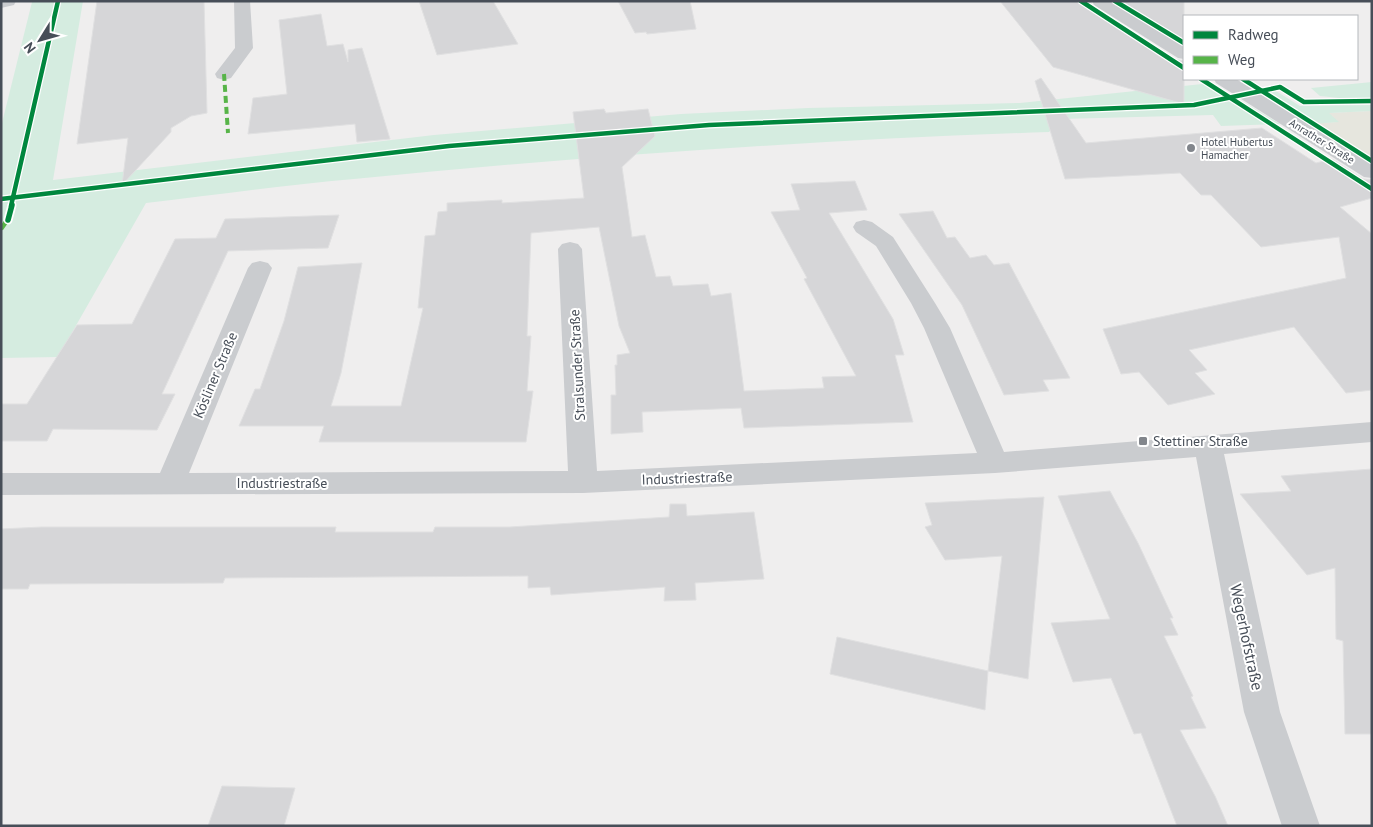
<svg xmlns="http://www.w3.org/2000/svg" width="1373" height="827" font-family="'PT Sans',sans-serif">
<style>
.commercial{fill:#e6e6de}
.green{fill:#d5ece0}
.building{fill:#d6d6d8;stroke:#e0e0e1}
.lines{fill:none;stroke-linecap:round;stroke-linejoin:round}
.minor{fill:#cacccf;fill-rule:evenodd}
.quiet-far1{stroke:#57b448;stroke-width:4;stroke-dasharray:7 4;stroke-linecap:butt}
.quiet{stroke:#57b448;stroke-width:4.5;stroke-dasharray:9 4.5;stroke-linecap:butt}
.cycleway-far1-casing{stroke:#fff;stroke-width:7}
.cycleway-casing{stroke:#fff;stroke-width:9}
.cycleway-far1{stroke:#00873e;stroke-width:4.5}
.cycleway{stroke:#00873e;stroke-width:5.5}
.poi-dot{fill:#82868c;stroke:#fff;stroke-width:2}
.labels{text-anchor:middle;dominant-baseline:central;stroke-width:4;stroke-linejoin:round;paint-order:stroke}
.far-street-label{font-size:11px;fill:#474e58;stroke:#fff}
.far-poi-label{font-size:11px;fill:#474e58;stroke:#fff;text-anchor:start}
.street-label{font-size:14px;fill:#474e58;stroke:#fff}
.poi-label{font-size:14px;fill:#474e58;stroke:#fff;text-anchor:start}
.near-street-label{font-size:16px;fill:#474e58;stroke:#fff}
</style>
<rect width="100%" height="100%" fill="#efeeee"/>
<!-- commercial -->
<path class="commercial" d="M1372,111v47l-55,-35 21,-1 -10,-9z"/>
<!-- green -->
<g class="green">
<path d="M37,1h46l-30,179 381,-45 247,-21 127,-6 212,-5 192,-20 68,41 -59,2 -8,-11 -152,4 -12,13c-232,8 -464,24 -695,47 -69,6 -139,16 -208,24l-88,154 -57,1v-231l31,-125z"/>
<path d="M1372,82v16l-23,1 -29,-3 -9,-8z"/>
<path d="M1276,91l24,15 72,-1v6l-43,2 10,9 -28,2 -51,-32z"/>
</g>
<!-- building -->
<g class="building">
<path d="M97,1h107l3,112 -16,3 -20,12v4l-49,53 6,-47 -51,6z"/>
<path d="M419,1h74l25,43 -81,11z"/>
<path d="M618,1h72l6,28 -49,5 -1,-2 -11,1z"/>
<path d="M1000,1h90l3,6 84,53 7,1v43l-131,-37z"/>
<path d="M1116,1h68v43z"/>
<path d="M321,14l6,32 16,-2 5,18v-12l14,-2 28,91 -33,3 -2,-18 -107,10 5,-36 34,-4 -8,-74z"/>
<path d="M1041,78l45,65 176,-15 54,35 16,-4 31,20 9,1v18l-32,9 32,27v156l-26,3 -52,-66 -105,23 18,20 -12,3 20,21 -47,11 -29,-33 -18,2 -18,-45 243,-51 -7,-41 -78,10 -50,-52h-10l-21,-22 -115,6 -30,-98z"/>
<path d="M604,109l2,4 42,-4 7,27 -33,31 10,70 13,-2 11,42 14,-1 3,10 35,-2 3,12 20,-3 13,98 80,-3 -2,-11 34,-1 -52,-97 3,-1 -36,-66 29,-2 -9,-26 64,-3 12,29 -38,3 64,106 11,36h-9l18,67 -169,6 -3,-20 -99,4 1,20 -32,2v-39h5l-1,-30h2v-10l13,-2 -11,-27 -20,-99 -68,6 -4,103h4l-4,55h6l-7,51h-207l5,-16h-85l16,-37h5l24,-68 14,-54 64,-4 -21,110 -10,33h70l22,-98h-5l7,-72 10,-1 3,-23 9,-1v-8l55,-3v3l82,-5 -11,-86z"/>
<path d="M933,211l14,27 8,-1 15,21 16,-3 8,10 15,-2 61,115 -27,2 6,11 -45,4 -42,-90 -63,-91z"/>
<path d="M339,215l-11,33 -100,3 -66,143h13l-18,36 -104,-1 -6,12h-46v-37h26l50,-79 55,-1 43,-85 41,-1 9,-19z"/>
<path d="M1372,469v265h-27l-2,-93 -7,-2 -1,-71 -28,7 -67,-81 51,-3 -10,-15z"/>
<path d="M1110,491l28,52 35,75h-3l8,17 -14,1 29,60 -2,1 15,31 -26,2 35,66 13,30h-51l-36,-93 -7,1 -23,-56 -38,4 -22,-59 59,-4 -52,-123z"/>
<path d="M1044,497l-5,57 -11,125 -40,-8 14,-115 -57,4 -20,-33 7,-2 -7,-22z"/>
<path d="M670,504h16l1,12 67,-4 10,67 -69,4 1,17 -32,1 1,-14 -114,8 -1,-8 -22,1v-12l-303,2 -2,5 -193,1 -2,5h-27v-60l41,-2h294l-1,5h98l2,-5h75l159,-10z"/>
<path d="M837,637l151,34 -3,39 -155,-36z"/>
<path d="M222,786l73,2 -11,38h-76z"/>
</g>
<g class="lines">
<!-- minor -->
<g class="minor">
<path d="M1,1h15l-2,4 -13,3z"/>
<path d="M234,1h16l3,47 -22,30 -7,2 -7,-2 -2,-4 20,-26z"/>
<path d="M1092,1h20l72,45v13l-6,-1 -84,-53z"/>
<path d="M1214,79h22l136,84v15l-8,-1 -148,-94z"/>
<path d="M864,220l8,2 21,15 42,66 15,25 54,124 368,-30v20l-148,12 56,258 40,114h-38l-38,-114 -48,-255 -201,16 -412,20 -582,2v-22h159l88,-205 4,-5 8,-2 8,2 4,5 -83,205 379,-2 -10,-222 4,-5 8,-2 8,2 4,5 15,222 380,-18 -53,-125 -13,-25 -35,-57 -20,-14 -3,-5 3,-5z"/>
</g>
<!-- quiet-far1 -->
<path class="quiet-far1" d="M224,74l4,59"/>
<!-- quiet -->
<path class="quiet" d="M1,229l9,-13"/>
<defs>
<g id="cycleway-far1">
<path d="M1081,1l103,67"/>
<path d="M1115,1l69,42"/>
<path d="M1201,79l171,110"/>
<path d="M1243,79l129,82"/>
<path d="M1,199l448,-53 260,-21 485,-20 86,-18 24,15 68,-1"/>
<path d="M11,206l47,-205"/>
</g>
<path id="cycleway" d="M8,220l4,-15"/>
</defs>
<!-- cycleway-far1 casing -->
<use href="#cycleway-far1" class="cycleway-far1-casing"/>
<!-- cycleway casing -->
<use href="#cycleway" class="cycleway-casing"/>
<!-- cycleway-far1 -->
<use href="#cycleway-far1" class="cycleway-far1"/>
<!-- cycleway -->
<use href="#cycleway" class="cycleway"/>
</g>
<!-- markers -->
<g class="poi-dot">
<circle cx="1191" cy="148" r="5"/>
<rect x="1138" y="436" width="10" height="10" rx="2.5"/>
</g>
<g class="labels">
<!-- far-street labels -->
<g class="far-street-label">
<text transform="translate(1322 141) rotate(32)">Anrather Straße</text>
</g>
<!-- far-poi labels -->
<g class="far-poi-label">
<text x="1201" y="142">Hotel Hubertus<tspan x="1201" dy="13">Hamacher</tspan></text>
</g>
<!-- street labels -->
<g class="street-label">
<text transform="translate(577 365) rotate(-93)">Stralsunder Straße</text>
<text transform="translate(215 375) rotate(-67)">Kösliner Straße</text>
<text transform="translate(687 478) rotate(-2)">Industriestraße</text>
<text x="282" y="483">Industriestraße</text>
</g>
<!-- poi labels -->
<g class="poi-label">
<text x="1153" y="441">Stettiner Straße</text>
</g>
<!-- near-street labels -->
<g class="near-street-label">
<text transform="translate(1247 637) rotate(78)">Wegerhofstraße</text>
</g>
</g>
<!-- border -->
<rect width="1373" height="827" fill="none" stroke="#474e58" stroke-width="5"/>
<!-- legend -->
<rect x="1183" y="15" width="175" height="65" fill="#ffffff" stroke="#b5b8bc"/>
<rect x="1193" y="31" width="25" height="8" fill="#00873e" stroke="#b5b8bc"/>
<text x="1228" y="40" font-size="15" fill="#474e58">Radweg</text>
<rect x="1193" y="56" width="25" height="8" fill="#57b448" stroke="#b5b8bc"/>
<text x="1228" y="65" font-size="15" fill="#474e58">Weg</text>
<!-- north arrow -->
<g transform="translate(40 40) rotate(233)" stroke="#ffffff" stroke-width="4" paint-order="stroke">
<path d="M0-4L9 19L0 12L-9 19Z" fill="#474e58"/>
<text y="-8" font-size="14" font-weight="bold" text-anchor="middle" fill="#474e58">N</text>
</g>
</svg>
